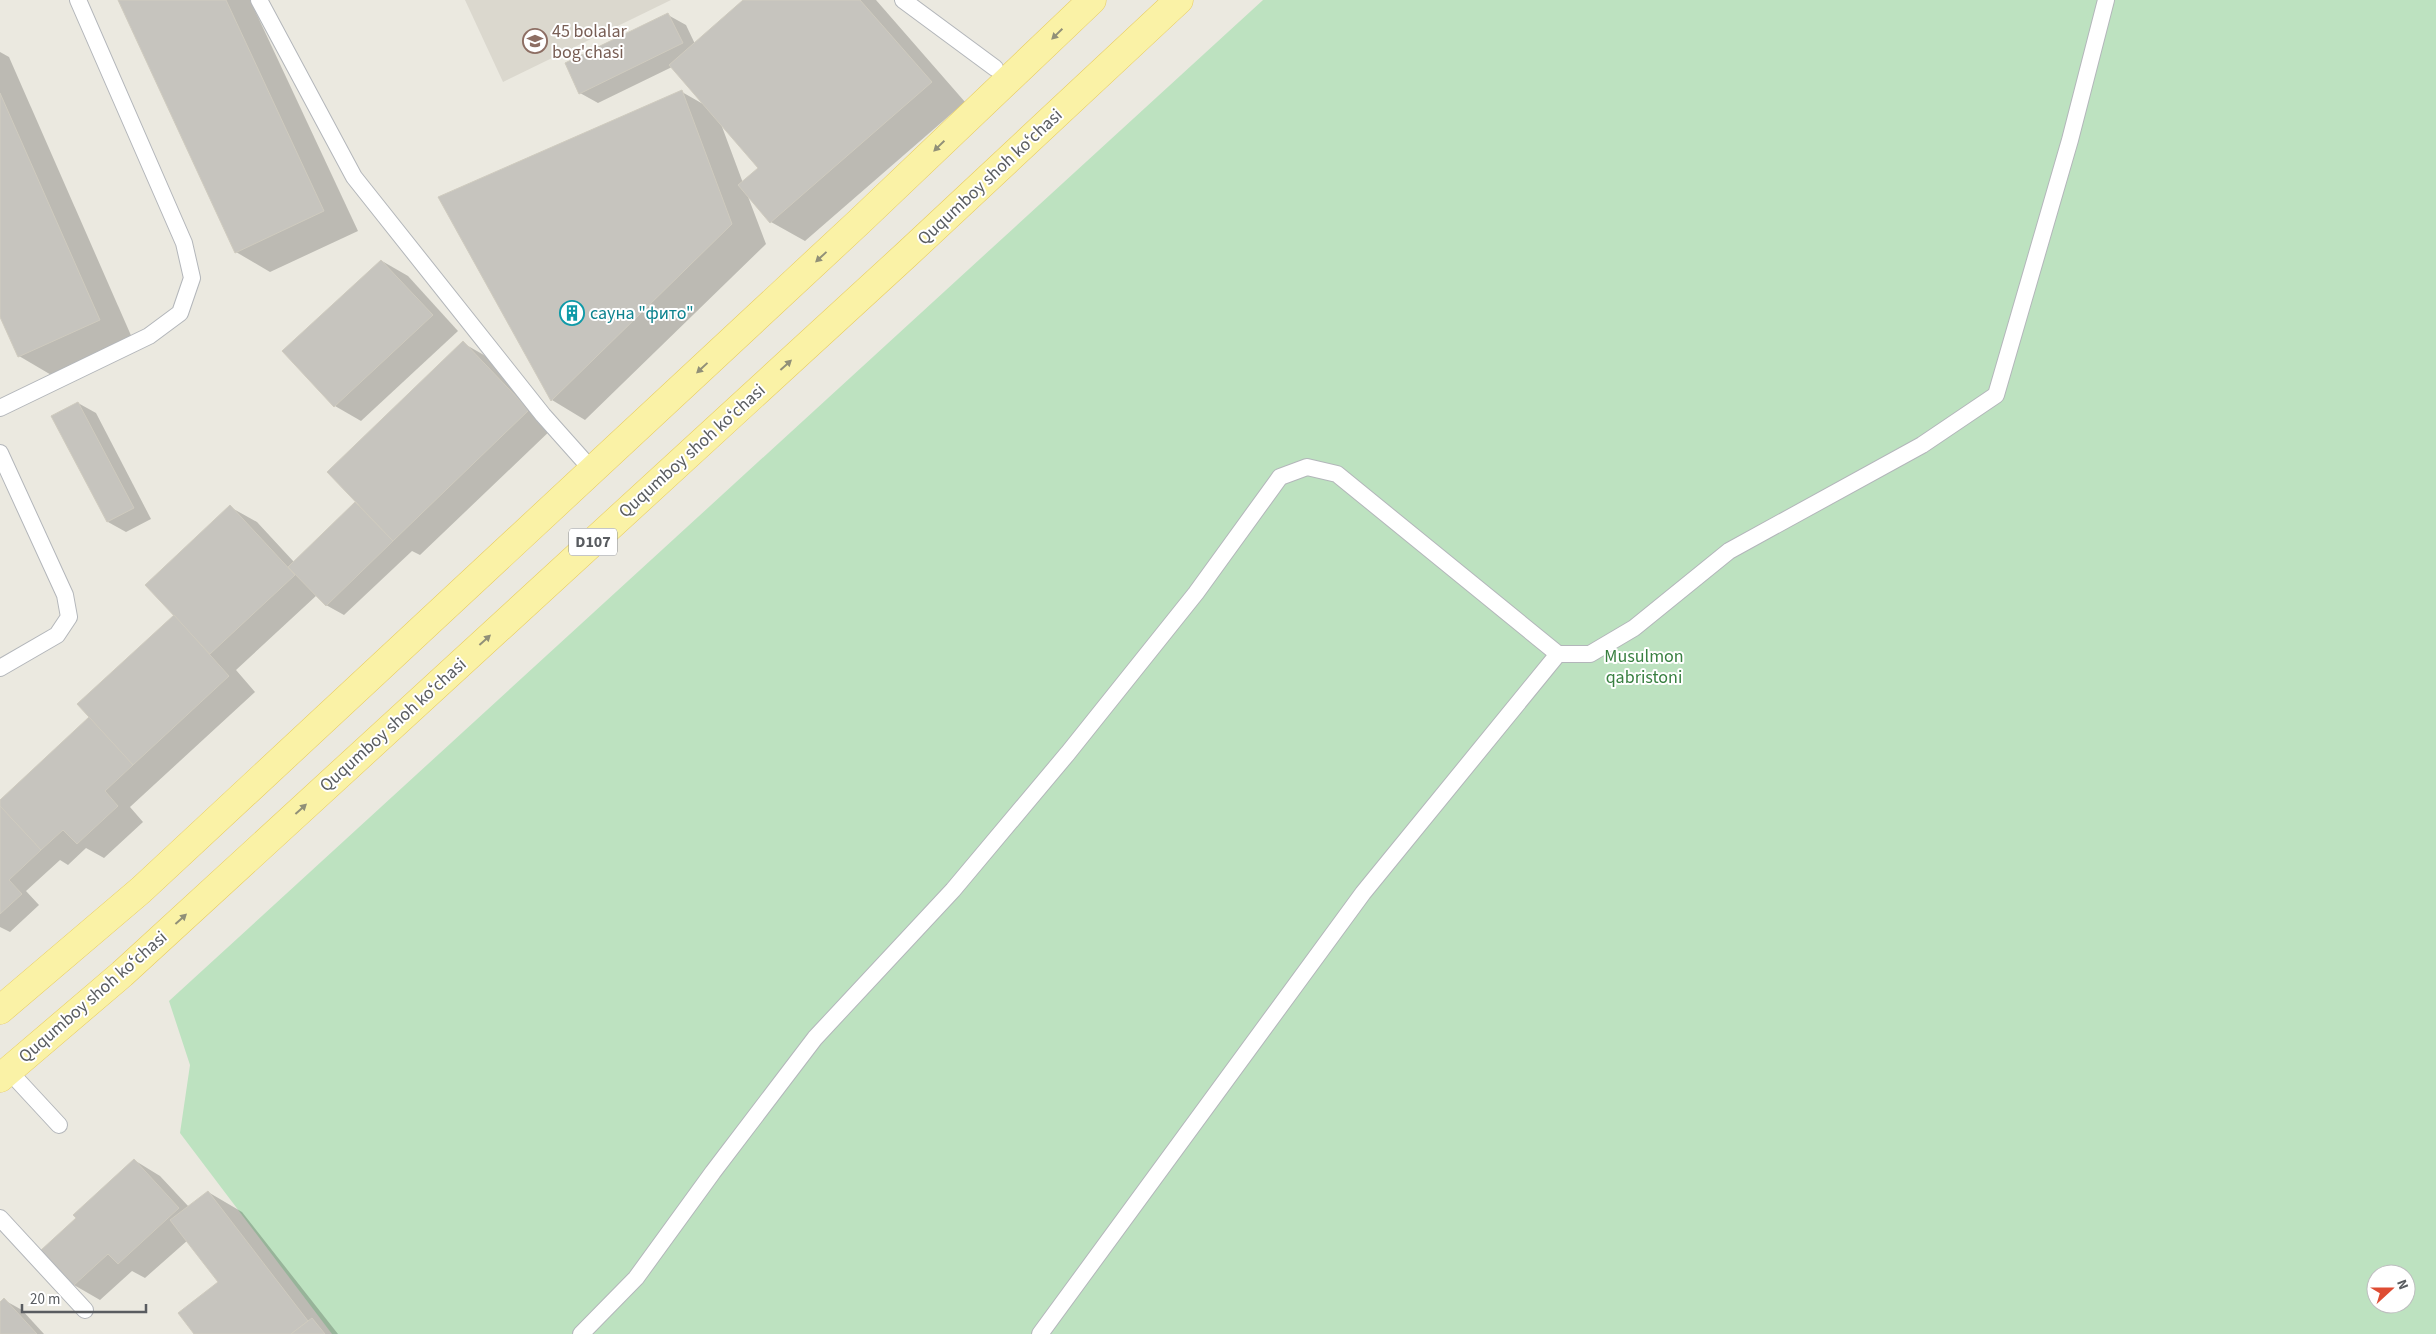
<svg xmlns="http://www.w3.org/2000/svg" width="2436" height="1334" font-family="'Source Sans 3',sans-serif">
<style>
.education{fill:#dbd8ce}
.green{fill:#bde2c0;fill-rule:evenodd}
.shadow{fill:#0003;fill-rule:evenodd}
.building{fill:#c6c4be;stroke:#cfcbbf}
.lines{fill:none;stroke-linecap:round;stroke-linejoin:round}
.service-casing{stroke:#b3b6ba;stroke-width:18}
.primary-casing{stroke:#e8cb5c;stroke-width:29}
.service{stroke:#fff;stroke-width:16}
.primary{stroke:#faf2a6;stroke-width:28}
.oneway{fill:#919078}
.labels{text-anchor:middle;dominant-baseline:central;stroke-width:4;stroke-linejoin:round;paint-order:stroke}
.shield{fill:#fff;stroke:#8b8d90;stroke-width:1}
.shield-label{font-size:16px;font-weight:bold;fill:#595c60}
.education-label{font-size:18px;fill:#785e54;stroke:#fff;text-anchor:start}
.street-label{font-size:18px;fill:#595c60;stroke:#fff}
.culture-label{font-size:18px;fill:#0d838f;stroke:#fff;text-anchor:start}
.park-label{font-size:18px;fill:#398041;stroke:#fff}
</style>
<rect width="100%" height="100%" fill="#ebe9e0"/>
<!-- education -->
<path class="education" d="M465,0h206l-168,82z"/>
<!-- green -->
<path class="green" d="M1263,0h1173v1334h-2104l-152,-201 10,-68 -21,-64zM2376,1274h30v30h-30z"/>
<!-- shadow -->
<g class="shadow">
<path d="M120,0h130l108,231 -88,41 -34,-20z"/>
<path d="M745,0h131l89,102 -160,139 -34,-19 -24,-28 19,50 -181,176 -33,-20 130,-308 21,12 -31,-37 -74,36 -18,-10 88,-78 18,10 9,19zM721,124l38,44 -16,15z"/>
<path d="M0,52l9,5 124,283 -80,36 -34,-20 -19,-43z"/>
<path d="M382,261l26,15 50,55 -97,90 -26,-15z"/>
<path d="M463,343l26,15 66,68 -135,129 -8,-4 -68,64 -18,-10 -9,-10 -81,75 19,22 -125,115 13,15 -39,36 -18,-10 -18,17 -8,-5 -34,31 13,14 -29,27 -10,-5v-125l91,-85 84,-102 55,-108 27,15 37,40 61,-59 6,3z"/>
<path d="M78,403l18,10 55,106 -25,13 -18,-10 -55,-106z"/>
<path d="M134,1160l26,16 29,31 19,-15 34,20 96,122h-142l24,-52 -32,-42 -43,38 -13,-7 -32,29 -26,-15 4,-67z"/>
<path d="M4,1300l18,10 22,24h-44v-31z"/>
</g>
<!-- building -->
<g class="building">
<path d="M118,0h108l98,211 -89,42z"/>
<path d="M743,0h117l72,82 -162,141 -32,-38 20,-17 -89,-103z"/>
<path d="M668,13l15,30 -104,51 -14,-31z"/>
<path d="M682,90l50,134 -181,177 -113,-204z"/>
<path d="M0,93l100,227 -82,37 -18,-40z"/>
<path d="M381,260l52,55 -99,92 -52,-56z"/>
<path d="M463,341l66,69 -136,131 -66,-69z"/>
<path d="M78,402l56,106 -27,14 -56,-106z"/>
<path d="M355,502l38,39 -67,65 -38,-39z"/>
<path d="M230,505l65,70 -85,79 -65,-69z"/>
<path d="M174,615l55,61 -96,89 -56,-61z"/>
<path d="M89,717l44,48 -28,26 13,15 -41,38 -14,-14 -22,20 -41,-44v-6z"/>
<path d="M0,806l41,44 -32,30 13,14 -22,20z"/>
<path d="M134,1159l45,49 -61,56 -10,-10 -35,32 -33,-35 36,-33 -3,-3z"/>
<path d="M208,1191l100,130 -17,13h-97l-16,-21 40,-31 -48,-62z"/>
<path d="M4,1298l33,36h-37v-32z"/>
<path d="M312,1318l13,16h-34l17,-13z"/>
</g>
<g class="lines">
<defs>
<g id="service">
<path d="M259,0l95,177 189,238 49,55"/>
<path d="M903,0l92,68"/>
<path d="M0,408l149,-72 31,-23 12,-35 -8,-35 -106,-243"/>
<path d="M0,453l65,142 4,22 -12,18 -57,33"/>
<path d="M9,1071l50,54"/>
<path d="M0,1218l85,92"/>
<path d="M581,1334l55,-56 77,-106 102,-134 138,-148 115,-137 128,-160 84,-116 27,-10 30,7 221,180h32l44,-26 95,-77 193,-106 74,-50 74,-255 36,-140"/>
<path d="M1040,1334l323,-441 195,-239"/>
</g>
<g id="primary">
<path d="M0,1010l141,-120 719,-669 232,-221"/>
<path d="M0,1078l122,-104 785,-720 272,-254"/>
</g>
</defs>
<!-- service casing -->
<use href="#service" class="service-casing"/>
<!-- primary casing -->
<use href="#primary" class="primary-casing"/>
<!-- service -->
<use href="#service" class="service"/>
<!-- primary -->
<use href="#primary" class="primary"/>
</g>
<!-- one-way arrows -->
<defs><path id="oneway-solid" d="M-6-.8H1V-3.2L6.5 0L1 3.2V.8H-6Z" transform="scale(1.25)"/></defs>
<g class="oneway">
<use href="#oneway-solid" transform="translate(1057 34) rotate(136)"/>
<use href="#oneway-solid" transform="translate(939 146) rotate(136)"/>
<use href="#oneway-solid" transform="translate(821 257) rotate(137)"/>
<use href="#oneway-solid" transform="translate(786 365) rotate(-42)"/>
<use href="#oneway-solid" transform="translate(702 368) rotate(137)"/>
<use href="#oneway-solid" transform="translate(485 640) rotate(-42)"/>
<use href="#oneway-solid" transform="translate(301 809) rotate(-42)"/>
<use href="#oneway-solid" transform="translate(181 919) rotate(-42)"/>
</g>
<!-- icons -->
<defs>
<symbol id="school-ring" viewBox="-11 -11 22 22"><circle r="9.5" fill="#fff" stroke="#8d6e63" stroke-width="1.5"/><path d="M0-5L7-2L0 1L-7-2ZM-4 1L0 2.5L4 1V4Q0 6-4 4Z" fill="#8d6e63"/></symbol>
<symbol id="building-ring" viewBox="-11 -11 22 22"><circle r="9.5" fill="#fff" stroke="#0f9aa8" stroke-width="1.5"/><path d="M-4-6H4V6H1V3H-1V6H-4ZM-2.5-4.3h1.7v1.8h-1.7ZM.8-4.3h1.7v1.8H.8ZM-2.5-1h1.7V.8h-1.7ZM.8-1h1.7V.8H.8Z" fill="#0f9aa8"/></symbol>
</defs>
<g fill-rule="evenodd">
<use href="#school-ring" x="521" y="27" width="28" height="28"/>
<use href="#building-ring" x="558" y="299" width="28" height="28"/>
</g>
<g class="labels">
<!-- shield labels -->
<rect class="shield" x="569" y="528.5" width="48" height="27" rx="4"/>
<g class="shield-label">
<text x="593" y="542">D107</text>
</g>
<!-- education labels -->
<g class="education-label">
<text x="552" y="31">45 bolalar<tspan x="552" dy="21">bog'chasi</tspan></text>
</g>
<!-- street labels -->
<g class="street-label">
<text transform="translate(990 177) rotate(-43)">Ququmboy shoh koʻchasi</text>
<text transform="translate(692 451) rotate(-42)">Ququmboy shoh koʻchasi</text>
<text transform="translate(393 725) rotate(-42)">Ququmboy shoh koʻchasi</text>
<text transform="translate(93 997) rotate(-41)">Ququmboy shoh koʻchasi</text>
</g>
<!-- culture labels -->
<g class="culture-label">
<text x="590" y="313">сауна "фито"</text>
</g>
<!-- park labels -->
<g class="park-label">
<text x="1644" y="656">Musulmon<tspan x="1644" dy="21">qabristoni</tspan></text>
</g>
</g>
<!-- north arrow -->
<g transform="translate(2391 1289) rotate(69)"><circle r="24" fill="#ffffff" stroke="#bdbebf"/>
<path d="M0-4L9 19L0 12L-9 19Z" fill="#de4c33"/>
<text y="-8" font-size="14" font-weight="bold" text-anchor="middle" fill="#595c60">N</text>
</g>
<!-- scale -->
<path d="M22 1304v8h124v-8" fill="none" stroke="#595c60" stroke-width="2.5"/>
<text x="30" y="1304" font-size="15" fill="#595c60" stroke="#ffffff" stroke-width="4" paint-order="stroke">20 m</text>
</svg>
